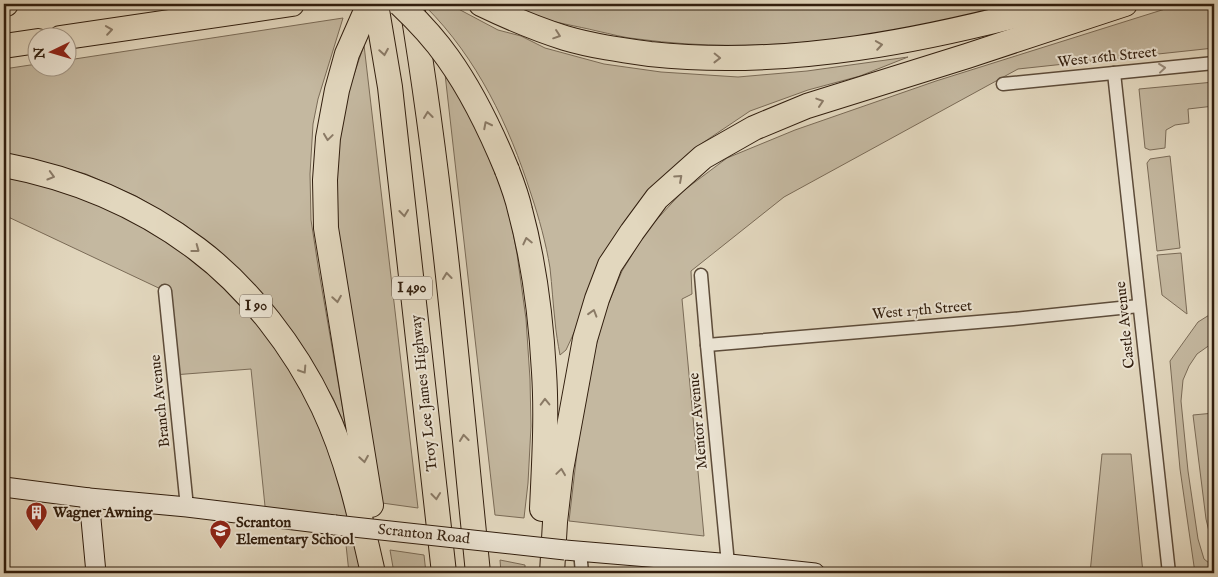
<svg xmlns="http://www.w3.org/2000/svg" width="1218" height="577" font-family="'IM FELL English',serif">
<style>
.green{fill:#c4b8a0;stroke:#7a6b57}
.lines{fill:none;stroke-linecap:round;stroke-linejoin:round}
.street-casing{stroke:#5d4c3a;stroke-width:15}
.secondary-casing{stroke:#311e0e;stroke-width:21}
.highway-casing{stroke:#311e0e;stroke-width:26}
.street{stroke:#ece5d5;stroke-width:12}
.secondary{stroke:#ece5d5;stroke-width:19}
.highway{stroke:#e2d7be;stroke-width:24}
.secondary-bridge-casing{stroke:#311e0e;stroke-width:21;stroke-linecap:butt}
.highway-bridge-casing{stroke:#311e0e;stroke-width:26;stroke-linecap:butt}
.secondary-bridge{stroke:#ece5d5;stroke-width:19}
.highway-bridge{stroke:#e2d7be;stroke-width:24}
.oneway{stroke:#8a7a66}
.oneway2{stroke:#988b7b}
.labels{text-anchor:middle;dominant-baseline:central;stroke-width:4;stroke-linejoin:round;paint-order:stroke}
.shield{fill:#ece5d5;stroke:#695a4a;stroke-width:1}
.shield-label{font-size:14px;font-weight:bold;fill:#311e0e}
.street-label{font-size:15px;fill:#311e0e;stroke:#ece5d5}
.poi-label{font-size:15px;font-weight:bold;fill:#311e0e;stroke:#ece5d5;text-anchor:start}
</style>
<rect width="100%" height="100%" fill="#e2d7be"/>
<filter id="stains"><feTurbulence type="fractalNoise" baseFrequency=".004" numOctaves="4"/><feColorMatrix values="0 0 0 0 .2 0 0 0 0 .09 0 0 0 0 .02 0 0 0 .5 -.17"/></filter>
<radialGradient id="worn" r=".72"><stop offset=".6" stop-color="#630" stop-opacity="0"/><stop offset="1" stop-color="#630" stop-opacity=".3"/></radialGradient>
<!-- green -->
<g class="green">
<path d="M445,4h4l49,26 23,6 24,12 59,16 57,8 77,5 69,-6 101,-14 -48,19 -52,14 -58,21 -49,33 -34,29 -26,31 -62,118 -13,28 -6,5c-2,-11 -4,-22 -5,-34 -2,-17 -3,-35 -5,-53 -4,-25 -11,-50 -19,-74 -22,-69 -54,-136 -105,-187z"/>
<path d="M507,4h503c-121,33 -247,52 -372,35 -13,-1 -27,-5 -41,-8 -20,-5 -42,-8 -62,-15 -10,-3 -19,-8 -28,-12z"/>
<path d="M1181,4h33v44l-196,21 -234,128 -93,74 1,23 -10,5 22,237 -135,-15 9,-77 11,-70 15,-60 18,-43 26,-42 35,-38 44,-33 68,-28 141,-49z"/>
<path d="M343,18l-25,81 -5,25 -3,50 1,46 8,52 27,156 -13,-30 -34,-57 -29,-38 -42,-43 -43,-35 -49,-29 -50,-22 -54,-15 -28,-5v-85l33,-5 1,4h30v-8z"/>
<path d="M364,45l54,463 -36,-5 -46,-282 1,-65 7,-52z"/>
<path d="M445,74l24,37 24,51 16,48 8,44 9,65 4,60 1,47 -3,57 -4,35 -29,-3z"/>
<path d="M1214,82v24l-26,3 1,14 -14,2 -9,5 -1,18 -15,2 -5,-2 -6,-59z"/>
<path d="M1170,156l10,92 -23,3 -10,-88 3,-4z"/>
<path d="M4,165l16,3 177,81 114,135 62,189h-24l-5,-47 -78,-10 -15,-147 -78,6 -8,-84 -161,-76z"/>
<path d="M1181,253l6,61 -25,-19 -5,-40z"/>
<path d="M1214,312v30l-17,12 -8,12 -6,14 -2,21 7,70 10,68 6,20 10,8v6h-19l-15,-104 -10,-108 28,-39z"/>
<path d="M1214,413v130l-3,-3 -5,-21 -13,-104z"/>
<path d="M1102,454h29l12,119h-53z"/>
<path d="M390,550l34,5 2,18h-32z"/>
<path d="M500,560l25,5v8h-24z"/>
</g>
<g class="lines">
<defs>
<g id="street">
<path d="M1114,73l55,500"/>
<path d="M1003,84l211,-21"/>
<path d="M701,275l6,70 21,219"/>
<path d="M165,291l22,216"/>
<path d="M707,345l306,-26 126,-13"/>
<path d="M580,551l2,22"/>
</g>
<g id="secondary">
<path d="M4,487l85,11 98,9 148,18"/>
<path d="M89,498l7,75"/>
<path d="M565,550l155,13 95,10"/>
</g>
<g id="highway">
<path d="M4,4h2"/>
<path d="M369,4l-22,50 -10,36 -9,48 -3,42 1,48 45,277"/>
<path d="M376,4l14,83 54,486"/>
<path d="M481,4c27,13 55,25 84,34 27,8 56,12 85,16 139,15 277,-14 410,-50"/>
<path d="M412,6c31,188 47,378 66,567"/>
<path d="M60,38l232,-34"/>
<path d="M4,46l34,-5"/>
<path d="M4,165c69,13 136,41 193,84 52,39 98,99 126,158 25,53 37,109 50,166"/>
<path d="M507,170c5,13 10,26 13,40 14,52 21,107 24,162 3,45 0,92 -2,137"/>
<path d="M552,573l3,-51 6,-52 24,-131 12,-40 13,-34 22,-33 25,-34 46,-41 51,-29 53,-22 160,-50 158,-52"/>
</g>
</defs>
<!-- street casing -->
<use href="#street" class="street-casing"/>
<!-- secondary casing -->
<use href="#secondary" class="secondary-casing"/>
<!-- highway casing -->
<use href="#highway" class="highway-casing"/>
<!-- street -->
<use href="#street" class="street"/>
<!-- secondary -->
<use href="#secondary" class="secondary"/>
<!-- highway -->
<use href="#highway" class="highway"/>
<defs>
<path id="secondary-bridge" d="M335,525l230,25"/>
<path id="highway-bridge" d="M400,4c17,16 34,34 48,54 25,35 43,73 59,112"/>
</defs>
<!-- secondary-bridge casing -->
<use href="#secondary-bridge" class="secondary-bridge-casing"/>
<!-- highway-bridge casing -->
<use href="#highway-bridge" class="highway-bridge-casing"/>
<!-- secondary-bridge -->
<use href="#secondary-bridge" class="secondary-bridge"/>
<!-- highway-bridge -->
<use href="#highway-bridge" class="highway-bridge"/>
</g>
<!-- one-way arrows -->
<defs><path id="oneway-chevron" d="M-2-3.5L2.5 0L-2 3.5" fill="none" stroke-width="1.6" stroke-linecap="round" stroke-linejoin="round" transform="scale(1.25)"/></defs>
<g class="oneway">
<use href="#oneway-chevron" transform="translate(109 30) rotate(-8)"/>
<use href="#oneway-chevron" transform="translate(557 35) rotate(19)"/>
<use href="#oneway-chevron" transform="translate(879 45) rotate(-9)"/>
<use href="#oneway-chevron" transform="translate(384 52) rotate(81)"/>
<use href="#oneway-chevron" transform="translate(717 58) rotate(1)"/>
<use href="#oneway-chevron" transform="translate(820 102) rotate(-18)"/>
<use href="#oneway-chevron" transform="translate(428 115) rotate(-97)"/>
<use href="#oneway-chevron" transform="translate(487 125) rotate(-117)"/>
<use href="#oneway-chevron" transform="translate(328 137) rotate(98)"/>
<use href="#oneway-chevron" transform="translate(51 176) rotate(16)"/>
<use href="#oneway-chevron" transform="translate(679 178) rotate(-42)"/>
<use href="#oneway-chevron" transform="translate(404 213) rotate(84)"/>
<use href="#oneway-chevron" transform="translate(527 241) rotate(-103)"/>
<use href="#oneway-chevron" transform="translate(196 249) rotate(37)"/>
<use href="#oneway-chevron" transform="translate(447 276) rotate(-96)"/>
<use href="#oneway-chevron" transform="translate(337 299) rotate(81)"/>
<use href="#oneway-chevron" transform="translate(593 313) rotate(-73)"/>
<use href="#oneway-chevron" transform="translate(303 370) rotate(57)"/>
<use href="#oneway-chevron" transform="translate(545 402) rotate(-91)"/>
<use href="#oneway-chevron" transform="translate(464 438) rotate(-96)"/>
<use href="#oneway-chevron" transform="translate(364 459) rotate(81)"/>
<use href="#oneway-chevron" transform="translate(561 472) rotate(-82)"/>
<use href="#oneway-chevron" transform="translate(436 496) rotate(84)"/>
</g>
<use class="oneway2" href="#oneway-chevron" transform="translate(1162 68) rotate(-6)"/>
<!-- icons -->
<defs>
<symbol id="building-pin" viewBox="-11 -11 22 30"><path d="M0 17L-7.5 6A9.5 9.5 0 1 1 7.5 6Z" fill="#8f2418" stroke="#ece5d5"/><path d="M-4-6H4V6H1V3H-1V6H-4ZM-2.5-4.3h1.7v1.8h-1.7ZM.8-4.3h1.7v1.8H.8ZM-2.5-1h1.7V.8h-1.7ZM.8-1h1.7V.8H.8Z" fill="#fff"/></symbol>
<symbol id="school-pin" viewBox="-11 -11 22 30"><path d="M0 17L-7.5 6A9.5 9.5 0 1 1 7.5 6Z" fill="#8f2418" stroke="#ece5d5"/><path d="M0-5L7-2L0 1L-7-2ZM-4 1L0 2.5L4 1V4Q0 6-4 4Z" fill="#fff"/></symbol>
</defs>
<g fill-rule="evenodd">
<use href="#building-pin" x="24" y="500" width="25" height="34"/>
<use href="#school-pin" x="208" y="518" width="25" height="34"/>
</g>
<g class="labels">
<!-- shield labels -->
<g class="shield">
<rect x="392" y="276.5" width="40" height="23" rx="4"/>
<rect x="240" y="294.5" width="32" height="23" rx="4"/>
</g>
<g class="shield-label">
<text x="412" y="288">I 490</text>
<text x="256" y="306">I 90</text>
</g>
<!-- street labels -->
<g class="street-label">
<text transform="translate(1107 57) rotate(-6)">West 16th Street</text>
<text transform="translate(922 310) rotate(-5)">West 17th Street</text>
<text transform="translate(1125 325) rotate(-96)">Castle Avenue</text>
<text transform="translate(424 393) rotate(-96)">Troy Lee James Highway</text>
<text transform="translate(160 401) rotate(-96)">Branch Avenue</text>
<text transform="translate(698 421) rotate(-95)">Mentor Avenue</text>
<text transform="translate(424 534) rotate(6)">Scranton Road</text>
</g>
<!-- poi labels -->
<g class="poi-label">
<text x="53" y="512">Wagner Awning</text>
<text x="236" y="522">Scranton<tspan x="236" dy="17">Elementary School</tspan></text>
</g>
</g>
<!-- margin -->
<rect width="1218" height="577" fill="none" stroke="#e2d7be" stroke-width="20"/>
<rect x="5" y="5" width="1208" height="567" fill="none" stroke="#311e0e" stroke-width="2.5"/>
<rect x="10" y="10" width="1198" height="557" fill="none" stroke="#311e0e"/>
<!-- north arrow -->
<g transform="translate(52 52) rotate(265)"><circle r="24" fill="#ece5d5" stroke="#a19585"/>
<path d="M0-4L9 19L0 12L-9 19Z" fill="#8f2418"/>
<text y="-8" font-size="14" font-weight="bold" text-anchor="middle" fill="#311e0e">N</text>
</g>
<rect width="100%" height="100%" filter="url(#stains)"/>
<rect width="100%" height="100%" fill="url(#worn)"/>
</svg>
